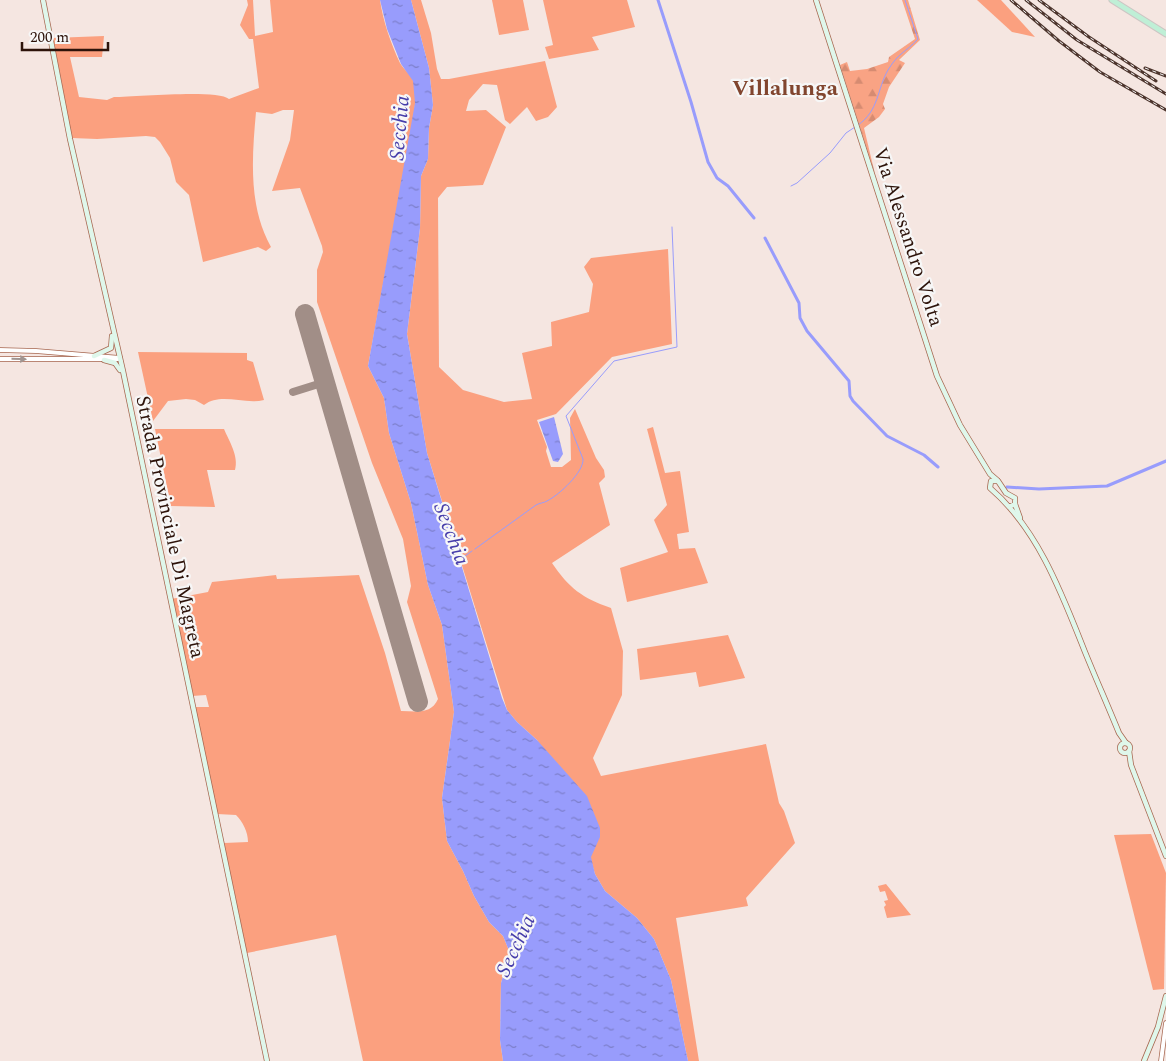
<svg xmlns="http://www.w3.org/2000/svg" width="1166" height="1061" font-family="Spectral,serif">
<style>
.green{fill:#fba07f}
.forest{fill:url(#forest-firs)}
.water{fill:url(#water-ripples)}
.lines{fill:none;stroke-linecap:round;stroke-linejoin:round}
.stream{stroke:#989cfc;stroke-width:1}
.canal{stroke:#989cfc;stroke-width:3}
.taxiway{stroke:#a18e87;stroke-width:8}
.runway{stroke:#a18e87;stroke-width:20}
.tertiary-casing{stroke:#a76750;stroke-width:5.5}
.secondary-casing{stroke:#a76750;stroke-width:6}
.primary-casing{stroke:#cdc6c4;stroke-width:7}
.tertiary{stroke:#fff;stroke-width:4}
.secondary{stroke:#dff7eb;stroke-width:4.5}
.primary{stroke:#bfefd6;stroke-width:5}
.rail-casing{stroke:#4d352d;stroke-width:3}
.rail{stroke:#f7f7f7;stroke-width:1;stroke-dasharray:4;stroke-linecap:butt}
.oneway{fill:#a09591}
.labels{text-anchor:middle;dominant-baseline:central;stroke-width:4.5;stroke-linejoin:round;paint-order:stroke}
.street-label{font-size:20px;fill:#2d130a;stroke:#f7f7f7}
.water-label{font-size:21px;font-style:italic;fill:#463daa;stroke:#f7f7f7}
.quarter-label{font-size:22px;font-weight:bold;fill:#81452e;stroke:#f7f7f7}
</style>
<defs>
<pattern id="forest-firs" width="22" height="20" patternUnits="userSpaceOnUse" patternTransform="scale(1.25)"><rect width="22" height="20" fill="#f9a384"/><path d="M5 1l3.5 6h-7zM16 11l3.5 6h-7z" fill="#d68b71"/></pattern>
<pattern id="water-ripples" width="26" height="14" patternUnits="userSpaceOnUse" patternTransform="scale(1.25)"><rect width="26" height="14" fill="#989cfc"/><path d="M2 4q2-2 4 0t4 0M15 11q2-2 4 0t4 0" fill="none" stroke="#7c7eca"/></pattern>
</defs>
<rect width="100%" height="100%" fill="#f5e6e1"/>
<!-- green -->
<g class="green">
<path d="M247,0h6l2,36 18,-4 -3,-32h110c3,21 11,44 20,63 4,7 12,12 14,19 5,22 -4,45 -6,67l-40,217 16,32 5,35 22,70 17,82 14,40 12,87 -12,86 5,43 16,30 11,25 15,26 14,14 7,17 -9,30 -1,57 3,21h-140l-27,-126 -89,18 -23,-110 24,-1c0,-10 -5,-20 -12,-27l-19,-1 -23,-107h15l-3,-12 -14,1 -21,-97 37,-7 4,-10 64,-7 1,4 82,-4 26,78 16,58c15,0 30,4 37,-12l-31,-97 4,-16 -8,-47 -31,-76 -55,-161v-32l6,-18 -1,-6 -22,-58 -28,3 18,-51 4,-30h-11l-11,4 -16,-2c-4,45 -8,94 15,135l-5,4 -8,-4 -7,2 -48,13 -14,-67 -13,-13 -6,-24 -10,-16 -5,-5 -9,-1 -49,3 -25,-1 -19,-100 51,-2 -2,21h-32l9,40 28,3 7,-3c21,0 103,-8 115,2l30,-11 -6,-49h-4l-9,-14 8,-20z"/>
<path d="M411,0h10l10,33 6,36 4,10h8l96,-18 12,46 -9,10 -12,4 -9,-14 -17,17 -5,-4 -8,-35 -14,-1 -14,16 -3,11 20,-1 20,17 -23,58 -36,2 -9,11 1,169 24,23 41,12 28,-3 -10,-46 30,-7 -1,-24 38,-10 4,-28 -9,-17 7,-9 77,-9 4,95 -60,13 -56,57 -19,6 10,27 -1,4 5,16h11l9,-7 -1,-42 5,-9 21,49 8,12 1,7 -6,6 11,42 -58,38c17,25 30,35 59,45l12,43 -1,44 -29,63 8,18 165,-32 13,59 5,8 11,32 -49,55 2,8 -72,12 23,143h-11l-17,-81 -17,-41 -17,-21 -32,-27 -10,-17 -5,-17 9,-20 -62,-97 -20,-18 -10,-12 -80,-257 -20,-119 13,-106 1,-52 7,-17 1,-31 4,-23 -4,-37z"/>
<path d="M492,0h31l6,30 -30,5z"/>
<path d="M543,0h84l8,27 -43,10 7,13 -50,9 -4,-12 8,-2z"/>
<path d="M977,0h24l34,37 -23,-5z"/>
<path d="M138,352l109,1v7l6,2 11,38c-20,5 -43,-8 -60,5l-9,-5 -9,-1 -18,2 -15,20z"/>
<path d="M653,427l12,46 15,-2 9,61 -12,2 2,15 16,-1 13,35 -81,19 -7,-34 48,-16 -14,-32 13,-15 -20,-76z"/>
<path d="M155,429h69c5,12 15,27 11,41h-28l8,37 -44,-1z"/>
<path d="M728,635l17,43 -46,9 -3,-15 -56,8 -3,-31z"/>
<path d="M1151,834l15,39 -2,116 -11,1 -39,-155z"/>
<path d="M886,884l25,31 -24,3 -3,-11 2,-2 -2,-4 4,-1 -3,-9 -5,1 -2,-6z"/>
</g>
<!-- forest -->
<path class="forest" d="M902,0h6l12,40 -21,20 6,3 -16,24 -6,17 2,5 -6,8 -15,11 11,46 -35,-109 7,-3 3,9 17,-2 21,-7 1,-5 26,-18z"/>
<!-- water -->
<g class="water">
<path d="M380,0h31l18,68 4,37 -4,23 -1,31 -7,17 -1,52 -13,106 20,119 75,245 5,12 10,12 20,18 50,56 13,32v9l-9,20 4,17 10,17 32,27 17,21 17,41 17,81h-185l-3,-21 1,-57 9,-30 -7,-17 -14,-14 -15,-26 -11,-25 -16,-30 -5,-43 12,-86 -12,-87 -14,-40 -17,-82 -22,-70 -5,-35 -16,-32 47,-263 -2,-22 -12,-17 -14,-35z"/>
<path d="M554,417l9,37 -5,8 -5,-1 -14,-39z"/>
</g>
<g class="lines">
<!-- stream -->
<g class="stream">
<path d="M858,125c21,-14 19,-36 30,-55 11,-18 17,-17 30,-31l-13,-39"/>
<path d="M791,186l6,-3 33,-30 16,-20 9,-6"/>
<path d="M475,549l61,-44c3,-2 8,-2 11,-4 12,-6 37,-29 36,-42l-17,-43 48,-55 63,-14 -5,-120"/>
<path d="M461,559l11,-8"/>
</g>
<!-- canal -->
<g class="canal">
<path d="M658,0l33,102 17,60 9,16 11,8 26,32"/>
<path d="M765,238l34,65 1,15 7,13 42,50 1,15 3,5 34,35 37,19 14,12"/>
<path d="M1007,487l32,2 68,-3 59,-25"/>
</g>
<!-- taxiway -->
<path class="taxiway" d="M293,392l32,-10"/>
<!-- runway -->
<path class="runway" d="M305,314l113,388"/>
<defs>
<g id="tertiary">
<path d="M0,350l36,1 84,7"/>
<path d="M0,359h118"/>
<path d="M1161,1061l5,-38"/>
</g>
<g id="secondary">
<path d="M43,0l27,139 53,232 144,690"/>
<path d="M816,0l121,376 23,49 30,49 7,6"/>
<path d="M94,356l17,-8 1,-12"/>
<path d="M104,360l11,3 5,7"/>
<path d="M1015,504l5,14"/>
<path d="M1009,507l6,-3v-6l-9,-5 -8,-12h-7l-1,7c48,41 72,106 95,164 11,27 23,54 34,81l7,10"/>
<circle cx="1125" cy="748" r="5"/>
<path d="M1129,751l2,14 35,91"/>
<path d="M1144,1061l14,-34 8,-31"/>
</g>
<path id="primary" d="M1112,0l54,34"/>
</defs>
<!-- tertiary casing -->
<use href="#tertiary" class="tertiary-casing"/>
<!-- secondary casing -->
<use href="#secondary" class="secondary-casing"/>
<!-- primary casing -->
<use href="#primary" class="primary-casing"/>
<!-- tertiary -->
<use href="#tertiary" class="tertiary"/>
<!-- secondary -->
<use href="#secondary" class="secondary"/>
<!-- primary -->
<use href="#primary" class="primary"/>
<defs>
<g id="rail">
<path d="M1011,0l48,41 41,31 66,38"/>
<path d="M1026,0l51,40 89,54"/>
<path d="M1039,0l50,37 67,44"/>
<path d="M1145,68l21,8"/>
</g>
</defs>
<!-- rail casing -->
<use href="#rail" class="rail-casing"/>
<!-- rail -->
<use href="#rail" class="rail"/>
</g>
<!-- one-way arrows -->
<defs><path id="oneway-solid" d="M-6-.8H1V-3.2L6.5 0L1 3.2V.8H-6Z" transform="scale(1.25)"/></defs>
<use class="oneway" href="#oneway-solid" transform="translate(19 359) rotate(1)"/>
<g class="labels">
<!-- street labels -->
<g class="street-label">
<text transform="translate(908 237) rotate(72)">Via Alessandro Volta</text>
<text transform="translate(170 527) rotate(78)">Strada Provinciale Di Magreta</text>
</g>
<!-- water labels -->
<g class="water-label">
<text transform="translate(400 128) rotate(-85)">Secchia</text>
<text transform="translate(451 534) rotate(69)">Secchia</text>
<text transform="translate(516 946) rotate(-65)">Secchia</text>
</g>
<!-- quarter labels -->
<g class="quarter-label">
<text x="785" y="88">Villalunga</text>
</g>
</g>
<!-- scale -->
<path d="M22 42v8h86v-8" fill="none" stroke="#2d130a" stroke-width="2.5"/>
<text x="30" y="42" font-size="15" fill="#2d130a" stroke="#f7f7f7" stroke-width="4" paint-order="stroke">200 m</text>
</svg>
